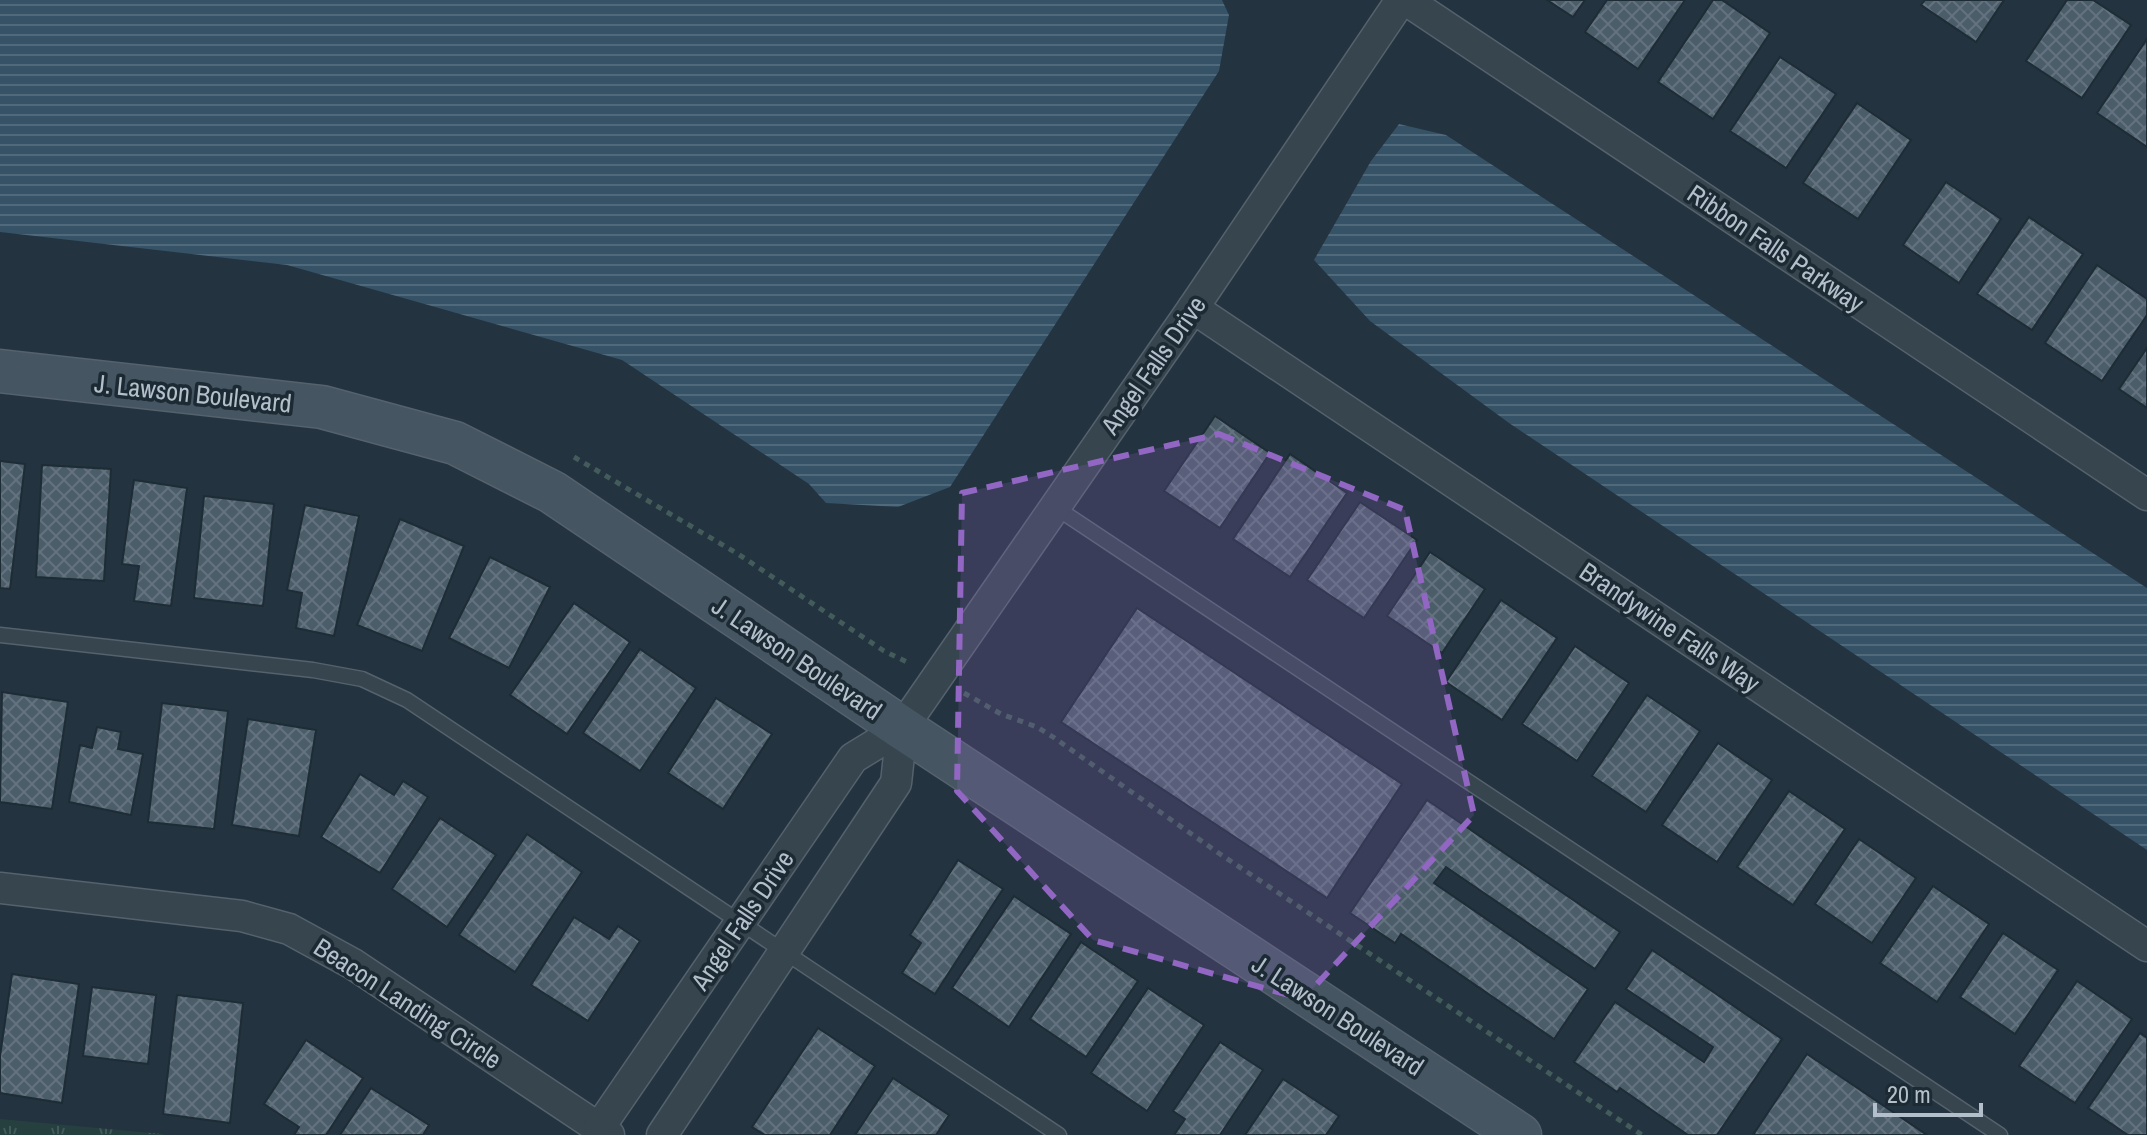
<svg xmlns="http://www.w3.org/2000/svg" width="2147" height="1135" font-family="'Archivo Narrow',sans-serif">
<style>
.park{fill:url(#park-tufts)}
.water{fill:url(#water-rules)}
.building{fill:url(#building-cross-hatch);stroke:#1e2c36;stroke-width:2}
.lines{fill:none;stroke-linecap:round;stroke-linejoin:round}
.lane-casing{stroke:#55626d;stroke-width:17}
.street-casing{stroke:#55626d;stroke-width:33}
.secondary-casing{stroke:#55626d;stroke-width:45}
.path{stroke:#435c5b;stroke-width:5;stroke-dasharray:6 6;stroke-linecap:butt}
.lane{stroke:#37454f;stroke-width:14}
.street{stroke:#37454f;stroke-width:30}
.secondary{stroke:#455562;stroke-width:42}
.marked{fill:#9167c3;fill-opacity:0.2;stroke:#9167c3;stroke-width:6;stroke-dasharray:16 10;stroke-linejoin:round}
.labels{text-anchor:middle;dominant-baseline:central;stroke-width:7;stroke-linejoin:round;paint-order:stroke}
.street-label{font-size:26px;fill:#b3bfca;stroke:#1c2a34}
</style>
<defs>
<pattern id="park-tufts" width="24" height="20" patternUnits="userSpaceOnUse" patternTransform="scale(2)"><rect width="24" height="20" fill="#25403f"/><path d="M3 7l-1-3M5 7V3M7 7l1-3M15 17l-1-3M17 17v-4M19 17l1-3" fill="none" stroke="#425a59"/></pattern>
<pattern id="water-rules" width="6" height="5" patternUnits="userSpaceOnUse" patternTransform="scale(2)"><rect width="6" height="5" fill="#355266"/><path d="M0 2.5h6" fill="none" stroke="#50697b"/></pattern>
<pattern id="building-cross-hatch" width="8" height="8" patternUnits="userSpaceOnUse" patternTransform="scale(2)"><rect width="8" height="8" fill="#4c5d6a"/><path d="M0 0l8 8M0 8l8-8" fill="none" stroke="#63727e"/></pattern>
</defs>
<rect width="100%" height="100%" fill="#23333f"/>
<!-- park -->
<path class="park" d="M0,1119l162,15 2,1h-164z"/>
<!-- water -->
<g class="water">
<path d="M0,0h1222l7,15 -10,56 -269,416 -52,20 -72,-4 -17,-19 -187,-124 -335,-95 -287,-33z"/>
<path d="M1399,124l47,11 701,453v262l-638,-427 -139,-102 -56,-61 57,-99z"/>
</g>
<!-- building -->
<g class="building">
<path d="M1547,0h38l-12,17z"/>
<path d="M1607,0h78l-47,69 -53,-37z"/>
<path d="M1713,0h9l48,33 -57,86 -55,-37z"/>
<path d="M1925,0h79l-28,42 -55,-37z"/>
<path d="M2067,0h26l38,25 -49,73 -56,-37z"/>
<path d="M2147,39v108l-50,-34z"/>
<path d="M1780,57l56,37 -50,74 -56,-37z"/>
<path d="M1857,103l54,37 -53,79 -55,-36z"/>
<path d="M1946,182l55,37 -42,64 -56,-38z"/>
<path d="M2029,217l54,37 -51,76 -55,-36z"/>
<path d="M2097,265l50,34v16l-45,66 -57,-38z"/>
<path d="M2147,348v60l-28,-19z"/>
<path d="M1215,416l55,37 -50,75 -56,-37z"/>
<path d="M1290,454l57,39 -57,84 -57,-38z"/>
<path d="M0,461l25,3 -15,125 -10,-1z"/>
<path d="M42,465l69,4 -7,112 -68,-4z"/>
<path d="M134,480l53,8 -16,118 -37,-5 5,-35 -17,-2z"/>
<path d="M204,496l70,8 -11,102 -69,-8z"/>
<path d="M1360,502l57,38 -53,78 -57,-38z"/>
<path d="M305,505l54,11 -25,120 -38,-8 6,-35 -15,-3z"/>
<path d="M400,519l64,27 -42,105 -65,-26z"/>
<path d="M1430,552l55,37 -43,64 -55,-37z"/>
<path d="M490,557l60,30 -41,81 -60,-30z"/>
<path d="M1501,600l56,38 -55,82 -56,-38z"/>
<path d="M574,603l56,39 -63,92 -57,-39z"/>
<path d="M1137,608l265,176 -75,114 -266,-176z"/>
<path d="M1575,646l54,37 -52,78 -55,-37z"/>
<path d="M640,649l56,39 -56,83 -57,-38z"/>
<path d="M2,692l66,10 -16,107 -52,-7z"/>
<path d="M1647,695l53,36 -54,81 -54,-36z"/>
<path d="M716,698l56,36 -49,75 -55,-36z"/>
<path d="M162,703l66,8 -14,118 -66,-7z"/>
<path d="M248,719l68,11 -17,106 -67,-11z"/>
<path d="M97,727l24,5 -3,17 25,5 -12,61 -62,-13 11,-57 12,3z"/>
<path d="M1718,743l54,37 -55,82 -55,-37z"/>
<path d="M360,774l34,21 9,-14 25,16 -48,76 -59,-36z"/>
<path d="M1789,791l56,38 -52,76 -56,-38z"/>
<path d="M1427,800l193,132 -25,37 -149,-102 -12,16 154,106 -34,50 -153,-105 -6,9 -45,-30z"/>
<path d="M440,818l56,37 -49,72 -55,-38z"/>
<path d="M527,834l55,38 -67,100 -56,-37z"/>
<path d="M1859,839l57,39 -44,65 -57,-39z"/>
<path d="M958,860l45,29 -68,105 -33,-21 19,-30 -11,-8z"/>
<path d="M1933,886l56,38 -52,78 -57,-39z"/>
<path d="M1014,896l57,38 -62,93 -57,-39z"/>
<path d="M574,917l35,22 9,-13 22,15 -52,80 -57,-36z"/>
<path d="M2003,933l55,37 -43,64 -55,-37z"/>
<path d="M1081,942l57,39 -52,76 -56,-38z"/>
<path d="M1652,950l130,89 -65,96h-29l-68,-47 -3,4 -43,-30 41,-60 89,60 9,-15 -87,-58z"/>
<path d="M12,974l67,10 -17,119 -62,-10v-37z"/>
<path d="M2077,981l55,38 -57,84 -56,-37z"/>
<path d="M92,987l64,8 -8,69 -65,-8z"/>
<path d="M1148,988l56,37 -57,86 -56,-38z"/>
<path d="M177,995l66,8 -13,120 -67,-9z"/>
<path d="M818,1028l57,38 -45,69h-65l-13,-8z"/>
<path d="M2140,1033l7,5v97h-19l-40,-27z"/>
<path d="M306,1040l57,38 -37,57h-32l5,-8 -35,-23z"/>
<path d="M1220,1042l43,28 -43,65h-46l11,-16 -12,-8z"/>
<path d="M1807,1054l120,81h-174z"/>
<path d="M893,1078l56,37 -13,20h-81z"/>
<path d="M1283,1079l56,37 -13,19h-81z"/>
<path d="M371,1088l58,37 -6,10h-83z"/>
</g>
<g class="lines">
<defs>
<g id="lane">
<path d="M1055,507l945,628"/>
<path d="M0,635l313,35 49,9 45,21 652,435"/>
</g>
<g id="street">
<path d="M1406,0l741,495"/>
<path d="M1193,308l954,638"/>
<path d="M0,888l242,28 47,13 64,35 256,171"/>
<path d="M599,1128l254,-370 49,-30 291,-420 208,-308"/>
<path d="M662,1135l234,-352 6,-55"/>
</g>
<path id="secondary" d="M0,371l322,36 133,36 97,49 350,236 618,407"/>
</defs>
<!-- lane casing -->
<use href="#lane" class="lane-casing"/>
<!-- street casing -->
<use href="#street" class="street-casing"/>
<!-- secondary casing -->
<use href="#secondary" class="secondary-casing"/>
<!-- path -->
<g class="path">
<path d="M574,457l164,97 146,97 25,12"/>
<path d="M964,693l37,21 36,13 16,10 167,117 422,281"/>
</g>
<!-- lane -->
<use href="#lane" class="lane"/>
<!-- street -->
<use href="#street" class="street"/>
<!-- secondary -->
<use href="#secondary" class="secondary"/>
</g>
<!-- marked area -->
<path class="marked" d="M1219,434l186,76 69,305 -171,184 -210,-59 -136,-149 5,-298z"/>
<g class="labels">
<!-- street labels -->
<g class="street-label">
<text transform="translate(1776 248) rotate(34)">Ribbon Falls Parkway</text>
<text transform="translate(1153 365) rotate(-55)">Angel Falls Drive</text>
<text transform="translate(193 393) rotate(6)">J. Lawson Boulevard</text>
<text transform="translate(1670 627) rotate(34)">Brandywine Falls Way</text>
<text transform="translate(797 658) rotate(34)">J. Lawson Boulevard</text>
<text transform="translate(742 920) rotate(-56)">Angel Falls Drive</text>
<text transform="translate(408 1003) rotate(33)">Beacon Landing Circle</text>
<text transform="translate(1338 1015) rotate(33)">J. Lawson Boulevard</text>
</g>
</g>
<!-- scale -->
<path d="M1875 1103v12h106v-12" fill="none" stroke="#b3bfca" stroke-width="4"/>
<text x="1887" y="1103" font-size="24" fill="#b3bfca" stroke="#1c2a34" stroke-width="6" paint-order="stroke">20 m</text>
</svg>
